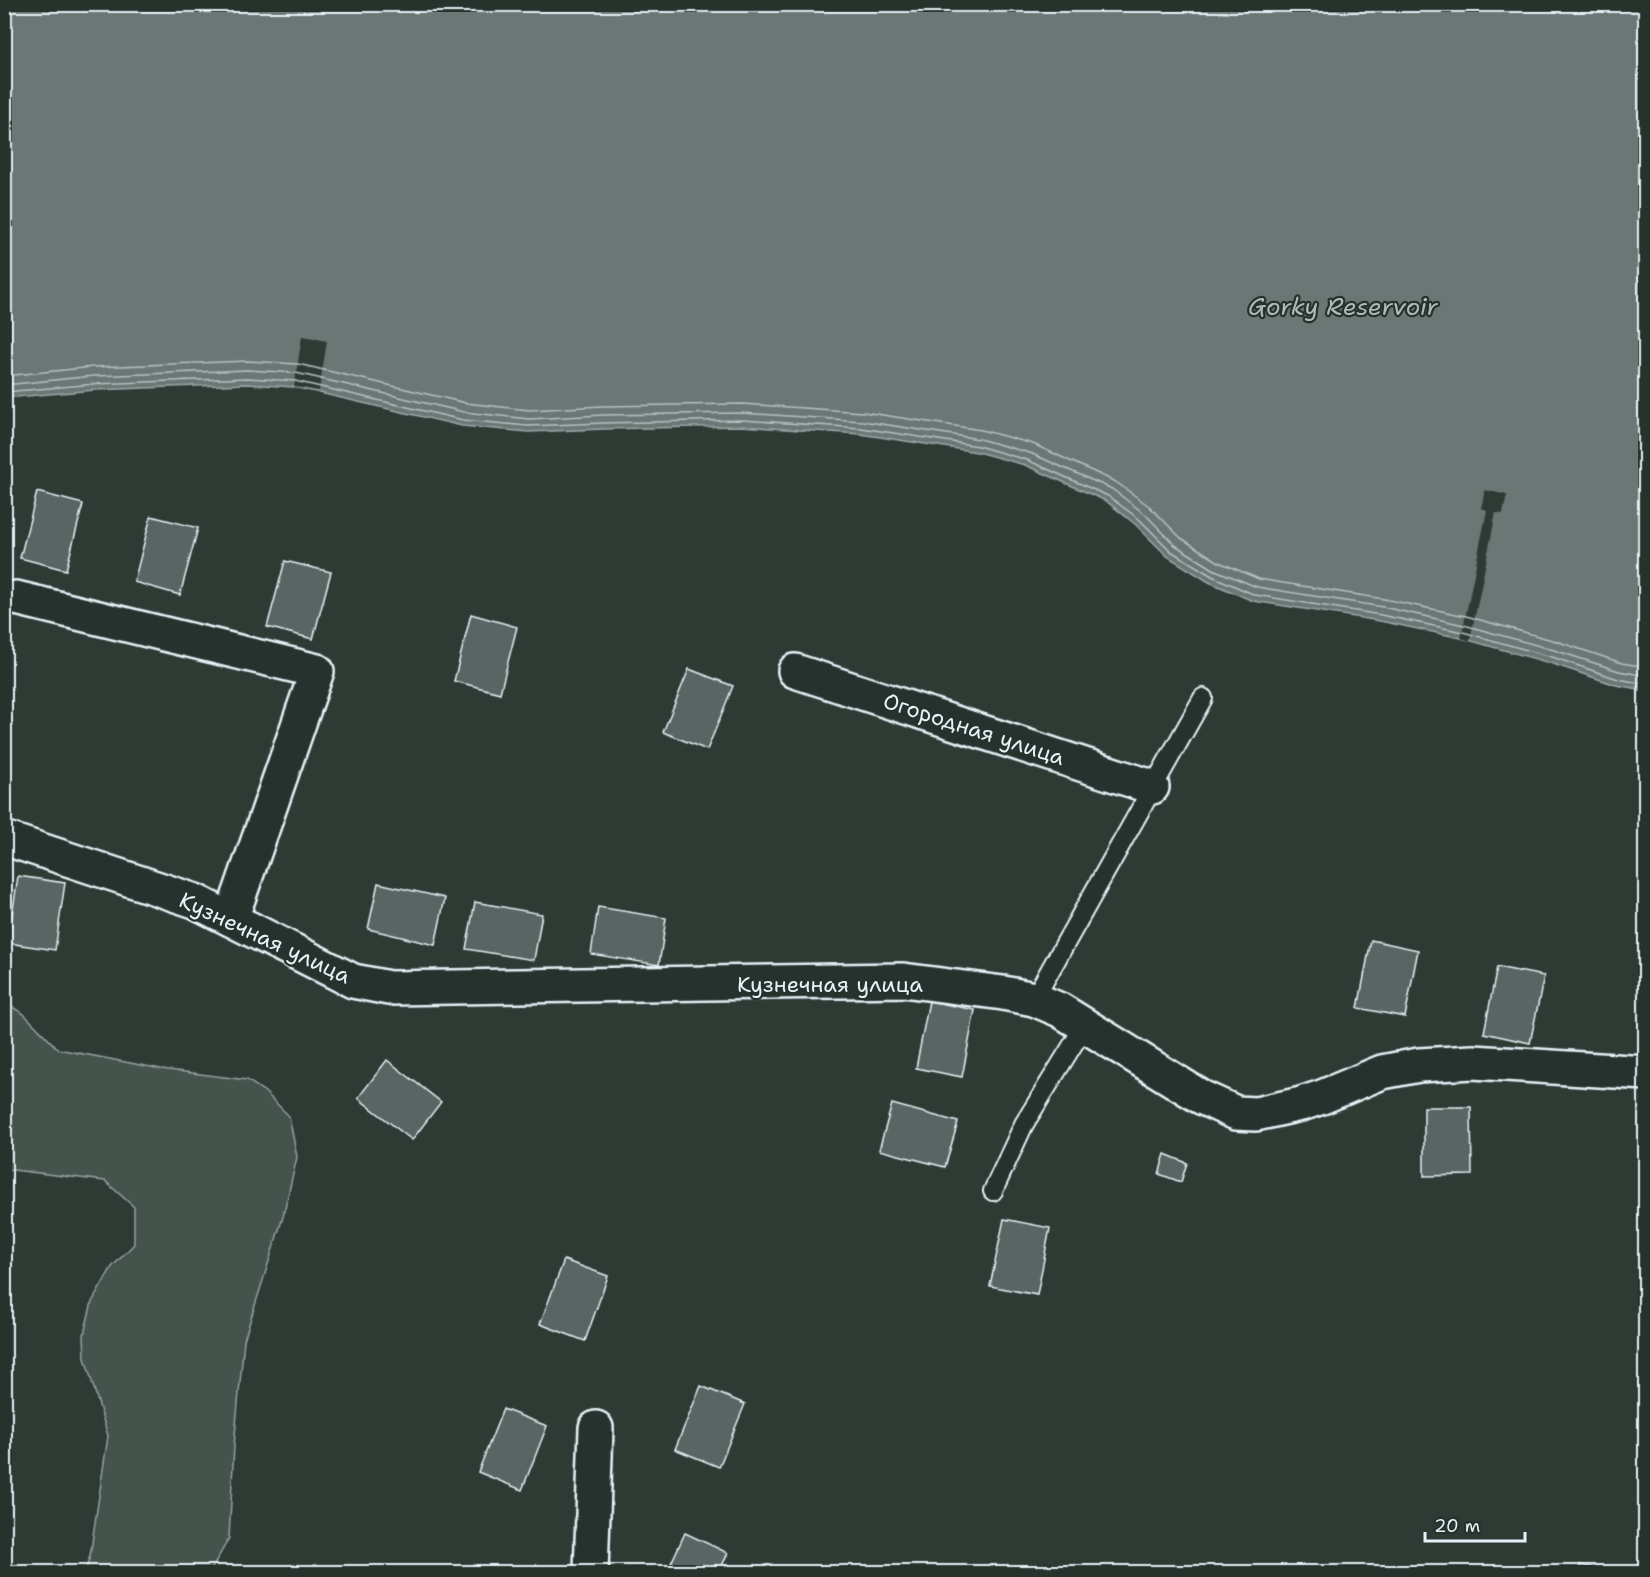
<svg xmlns="http://www.w3.org/2000/svg" width="1650" height="1577" font-family="'Shantell Sans',sans-serif">
<style>
.green{fill:#45524e;stroke:#96a2a3;stroke-width:1.5}
.water{fill:#6b7775;stroke:#9da8a9;stroke-width:1.5}
.pier{fill:#2e3b35}
.lines{fill:none;stroke-linecap:round;stroke-linejoin:round}
.shore{stroke:#b6c0c4;stroke-width:1.5}
.building{fill:#596563;stroke:#e8f1f8;stroke-width:1.5}
.lane-casing{stroke:#e8f1f8;stroke-width:22}
.street-casing{stroke:#e8f1f8;stroke-width:38}
.lane{stroke:#26332d;stroke-width:18}
.street{stroke:#26332d;stroke-width:33}
.labels{text-anchor:middle;dominant-baseline:central;stroke-width:4.5;stroke-linejoin:round;paint-order:stroke}
.street-label{font-size:22px;fill:#e8f1f8;stroke:#26332d}
.water-label{font-size:24px;font-style:italic;fill:#b0babd;stroke:#26332d}
</style>
<rect width="100%" height="100%" fill="#2e3b35"/>
<filter id="ink" filterUnits="userSpaceOnUse"><feTurbulence type="fractalNoise" baseFrequency=".0167" numOctaves="2"/><feDisplacementMap in="SourceGraphic" scale="12" xChannelSelector="R" yChannelSelector="G"/><feConvolveMatrix kernelMatrix="1 2 1 2 8 2 1 2 1" color-interpolation-filters="sRGB"/></filter>
<g filter="url(#ink)">
<!-- green -->
<path class="green" d="M4,1002l20,12 34,35 103,20 86,11 18,12 24,24 8,41 -14,60 -39,123 -10,106 -5,92 -19,34h-125l5,-16 18,-120 -23,-78 -1,-24 8,-32 20,-35 22,-23v-37l-29,-26 -100,-12z"/>
<!-- water -->
<path class="water" d="M4,5h1641v685l-29,-5 -66,-22 -89,-25 -81,-17 -127,-20 -44,-19 -42,-26 -32,-32 -29,-23 -81,-36 -48,-13 -117,-18 -119,-8 -138,3 -75,3 -66,-6 -168,-39 -47,-3 -152,6 -90,8z"/>
<!-- pier -->
<g class="pier">
<path d="M302,336l25,5 -8,50 -25,-4z"/>
<path d="M1485,490l22,5 -4,19 -7,-1 -26,128 -9,-3 26,-128 -6,-2z"/>
</g>
<g class="lines">
<!-- shore -->
<g class="shore">
<path d="M4,376l90,-9 154,-6 50,3 168,39 63,7 74,-4 139,-2 121,8 118,18 52,14 83,38 33,24 32,32 38,24 40,17 125,20 82,17 90,25 66,22 24,4"/>
<path d="M4,385l90,-9 154,-6 48,3 168,39 65,7 74,-4 139,-2 120,8 117,18 51,14 82,36 33,25 30,31 40,25 42,17 126,20 81,18 90,25 65,21 27,5"/>
<path d="M4,392l91,-8 152,-6 48,3 168,39 65,6 75,-3 139,-3 119,8 117,18 49,14 81,36 31,23 32,32 41,25 43,19 126,20 82,17 89,25 66,22 28,5"/>
</g>
</g>
<!-- building -->
<g class="building">
<path d="M37,492l46,12 -17,66 -46,-12z"/>
<path d="M151,516l47,12 -18,67 -46,-13z"/>
<path d="M285,561l46,11 -18,67 -46,-12z"/>
<path d="M471,614l46,13 -17,66 -46,-12z"/>
<path d="M689,669l44,17 -26,64 -44,-18z"/>
<path d="M18,876l47,7 -10,67 -47,-7z"/>
<path d="M378,883l67,15 -10,47 -67,-16z"/>
<path d="M475,902l67,12 -8,46 -68,-11z"/>
<path d="M598,907l68,11 -7,47 -68,-11z"/>
<path d="M1371,940l47,10 -13,67 -47,-9z"/>
<path d="M1497,967l47,9 -14,67 -46,-10z"/>
<path d="M929,1001l46,9 -13,67 -46,-9z"/>
<path d="M387,1060l54,42 -29,38 -54,-42z"/>
<path d="M892,1104l66,18 -13,45 -66,-17z"/>
<path d="M1424,1107h47l1,68 -48,1z"/>
<path d="M1165,1154l22,9 -6,19 -22,-8z"/>
<path d="M1004,1219l46,9 -13,67 -47,-9z"/>
<path d="M564,1260l44,16 -23,65 -45,-17z"/>
<path d="M701,1386l44,18 -26,63 -44,-18z"/>
<path d="M503,1409l44,17 -25,64 -44,-18z"/>
<path d="M4,1441l8,5 -8,10z"/>
<path d="M685,1533l43,20 -9,19h-52z"/>
<path d="M1580,1565l41,7h-43z"/>
</g>
<g class="lines">
<defs>
<g id="lane">
<path d="M1034,999l169,-301"/>
<path d="M993,1191l31,-67 61,-99"/>
</g>
<g id="street">
<path d="M16,598l301,73 -86,248"/>
<path d="M795,671l357,116"/>
<path d="M4,838l191,63 158,80 36,7 514,-8 100,13 31,6 26,11 141,87 35,16 20,1 45,-10 21,-7 60,-25 37,-7 54,-3 173,11"/>
<path d="M591,1572l5,-144"/>
</g>
</defs>
<!-- lane casing -->
<use href="#lane" class="lane-casing"/>
<!-- street casing -->
<use href="#street" class="street-casing"/>
<!-- lane -->
<use href="#lane" class="lane"/>
<!-- street -->
<use href="#street" class="street"/>
</g>
</g>
<g class="labels">
<!-- street labels -->
<g class="street-label">
<text transform="translate(974 729) rotate(18)">Огородная улица</text>
<text transform="translate(265 938) rotate(25)">Кузнечная улица</text>
<text x="830" y="984">Кузнечная улица</text>
</g>
<!-- water labels -->
<g class="water-label">
<text x="1343" y="307">Gorky Reservoir</text>
</g>
</g>
<!-- margin -->
<rect width="1650" height="1577" fill="none" stroke="#26332d" stroke-width="24"/>
<rect x="12" y="12" width="1626" height="1553" fill="none" stroke="#e8f1f8" stroke-width="2" filter="url(#ink)"/>
<!-- scale -->
<path d="M1425 1532v9h100v-9" fill="none" stroke="#e8f1f8" stroke-width="3"/>
<text x="1434" y="1532" font-size="18" fill="#e8f1f8" stroke="#26332d" stroke-width="4.5" paint-order="stroke">20 m</text>
</svg>
